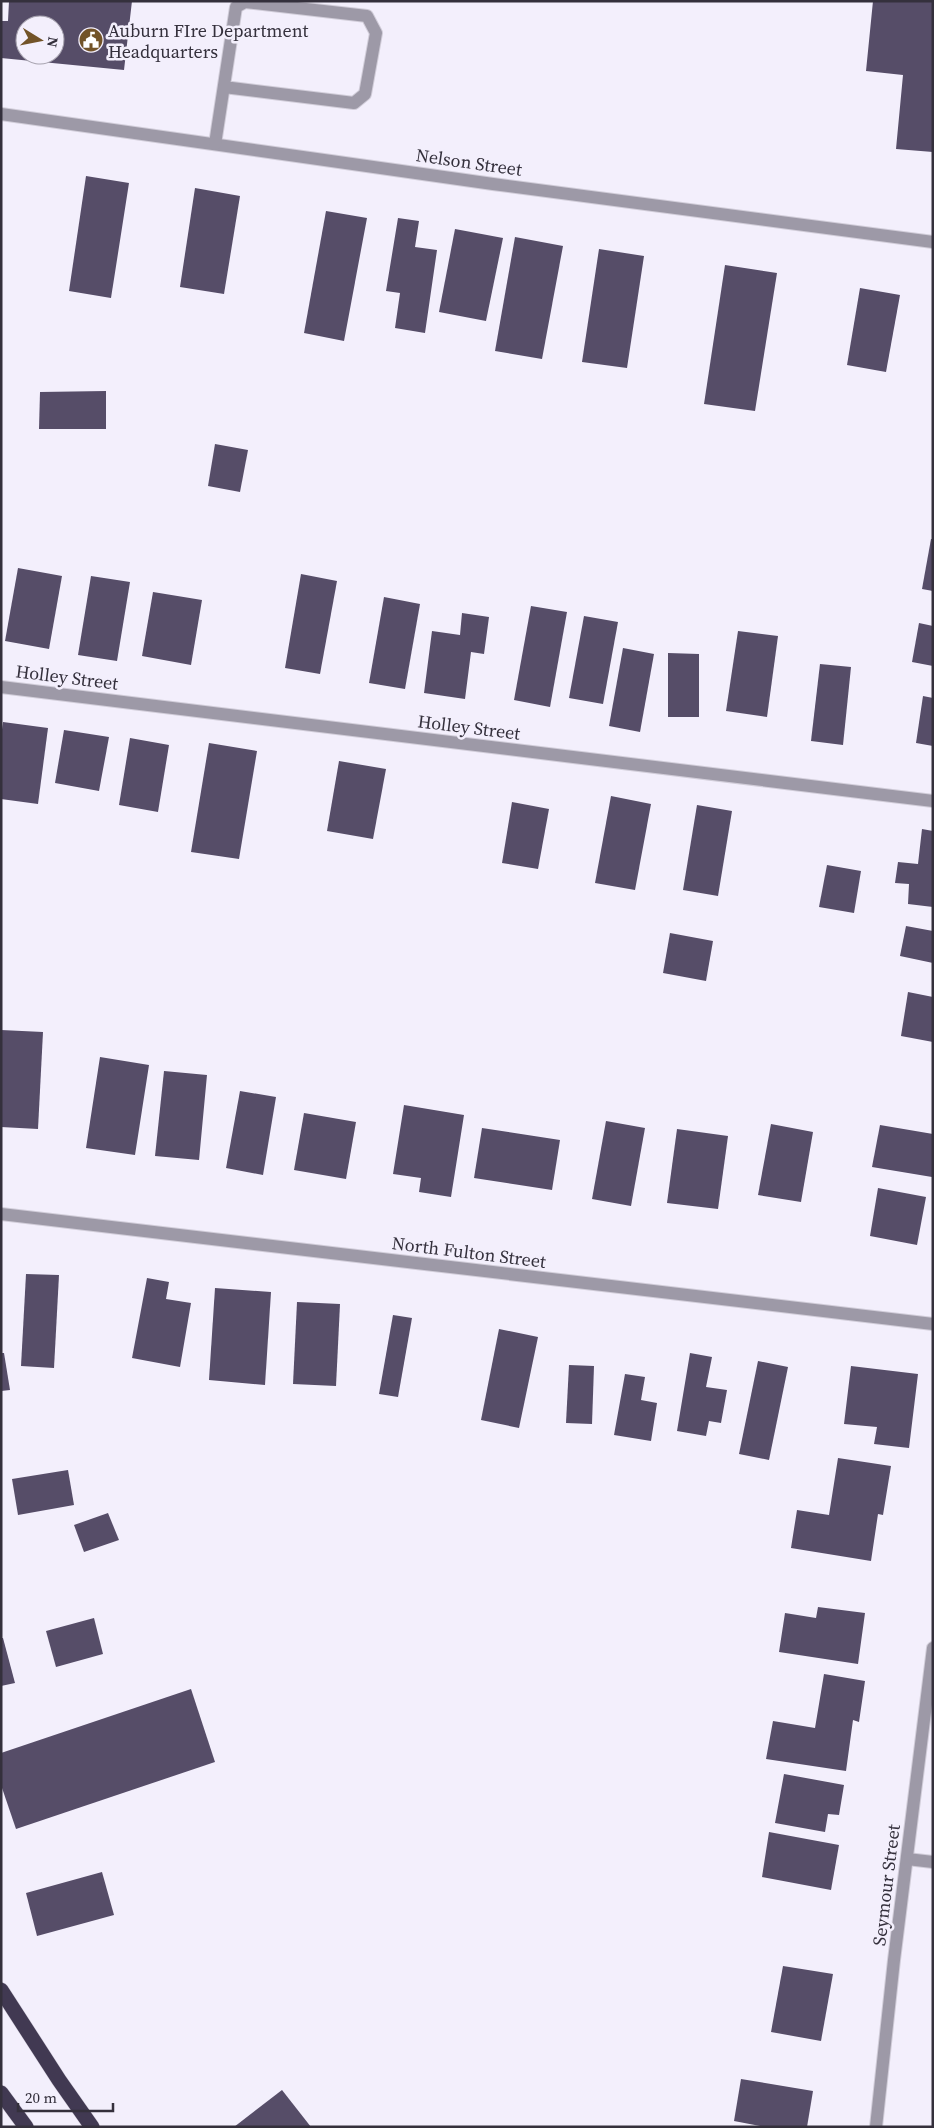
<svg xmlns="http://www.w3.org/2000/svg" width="934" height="2128" font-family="'Source Serif 4',serif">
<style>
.building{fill:#564d68;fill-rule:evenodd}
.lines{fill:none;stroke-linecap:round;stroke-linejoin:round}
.minor-casing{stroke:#d1cdd9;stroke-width:14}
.highway-casing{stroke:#d1cdd9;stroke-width:16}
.minor{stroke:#9d99a7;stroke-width:12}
.highway{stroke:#413952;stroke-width:15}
.labels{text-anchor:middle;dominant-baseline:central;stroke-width:5;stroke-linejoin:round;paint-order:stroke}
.poi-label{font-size:18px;fill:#34303c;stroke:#f3effc;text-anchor:start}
.street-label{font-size:18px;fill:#34303c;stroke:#f3effc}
</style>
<rect width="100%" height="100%" fill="#f3effc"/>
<!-- building -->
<g class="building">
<path d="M9,1h123l-8,69 -123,-12v-37h7zM25,25h30v30h-30z"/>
<path d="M873,1h60v151l-37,-3 7,-74 -37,-4z"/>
<path d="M86,176l43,7 -18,115 -42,-7z"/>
<path d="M195,188l45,8 -16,98 -44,-7z"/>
<path d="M326,211l41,7 -23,123 -40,-8z"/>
<path d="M398,218l21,3 -4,26 22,3 -12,83 -30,-5 5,-35 -14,-2z"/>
<path d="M455,229l48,9 -17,83 -47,-9z"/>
<path d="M515,237l48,9 -21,113 -47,-8z"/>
<path d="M599,249l45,7 -17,112 -45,-6z"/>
<path d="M725,265l52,8 -22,138 -51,-7z"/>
<path d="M860,288l40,7 -14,77 -39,-7z"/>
<path d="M106,391v38h-67l1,-37z"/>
<path d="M215,444l33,6 -8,42 -32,-6z"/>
<path d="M931,539h2v52l-11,-2z"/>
<path d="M18,568l44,8 -13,73 -44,-8z"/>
<path d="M301,574l36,7 -17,93 -35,-6z"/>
<path d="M91,576l39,6 -13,79 -39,-6z"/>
<path d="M153,592l49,8 -11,65 -49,-9z"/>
<path d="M384,597l36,7 -15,85 -36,-6z"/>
<path d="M531,606l36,6 -17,95 -36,-7z"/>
<path d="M462,613l27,4 -5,37 -13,-2 -6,47 -41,-6 8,-62 28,4z"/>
<path d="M584,616l34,6 -15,82 -34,-6z"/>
<path d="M919,623l14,3v40l-21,-4z"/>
<path d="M738,631l40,5 -11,81 -41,-6z"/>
<path d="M623,648l31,6 -14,78 -31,-6z"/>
<path d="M668,653l31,1v63h-31z"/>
<path d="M820,664l31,3 -8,78 -32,-4z"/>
<path d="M923,696l10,2v48l-17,-3z"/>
<path d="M3,722l45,6 -10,76 -37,-5v-62z"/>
<path d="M64,730l45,7 -10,54 -44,-8z"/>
<path d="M130,738l39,7 -11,67 -39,-7z"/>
<path d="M209,743l48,8 -18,108 -48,-7z"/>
<path d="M339,761l47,8 -13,70 -46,-8z"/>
<path d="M611,796l40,8 -16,86 -40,-7z"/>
<path d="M512,802l37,7 -11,60 -36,-6z"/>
<path d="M697,805l35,6 -14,85 -35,-6z"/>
<path d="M922,829l11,2v76l-25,-3 1,-20 -14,-1 3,-21 20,2z"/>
<path d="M827,865l34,6 -7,42 -35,-6z"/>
<path d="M906,926l27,5v32l-33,-7z"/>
<path d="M670,933l43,8 -7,40 -43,-8z"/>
<path d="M908,992l25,5v45l-32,-6z"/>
<path d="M1,1030l42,2 -5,97 -37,-2z"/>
<path d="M100,1057l49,8 -14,90 -49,-7z"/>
<path d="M164,1071l43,4 -8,85 -44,-4z"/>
<path d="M240,1091l36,6 -13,78 -37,-7z"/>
<path d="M404,1105l60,10 -13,82 -32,-5 2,-14 -28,-4z"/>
<path d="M304,1113l52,9 -10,57 -52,-9z"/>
<path d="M606,1121l39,7 -14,78 -39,-7z"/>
<path d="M771,1124l42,8 -12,70 -43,-7z"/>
<path d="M880,1125l53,9 -1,43 -60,-10z"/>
<path d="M482,1128l78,12 -8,50 -78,-12z"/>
<path d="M677,1129l51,7 -10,73 -51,-6z"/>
<path d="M878,1188l48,9 -9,48 -47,-9z"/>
<path d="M26,1274l33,1 -5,93 -33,-2z"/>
<path d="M147,1278l22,4 -3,17 25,4 -11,64 -48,-9z"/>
<path d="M215,1288l56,4 -6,93 -56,-5z"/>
<path d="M297,1302l43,2 -4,82 -43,-2z"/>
<path d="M393,1315l19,3 -14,79 -19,-3z"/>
<path d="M499,1329l39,8 -19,91 -38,-8z"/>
<path d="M1,1353h3l6,37 -9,1z"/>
<path d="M690,1353l22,4 -6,30 21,3 -6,33 -12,-2 -3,15 -29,-5z"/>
<path d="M758,1361l30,6 -19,93 -30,-6z"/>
<path d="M569,1365l25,1 -2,58 -26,-1z"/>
<path d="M851,1366l67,8 -9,74 -35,-4 3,-17 -33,-3z"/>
<path d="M625,1374l20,3 -4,23 16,3 -6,38 -37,-6z"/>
<path d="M838,1458l53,8 -8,49 -5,-1 -7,47 -80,-13 6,-38 32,5z"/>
<path d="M68,1470l6,35 -56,10 -6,-36z"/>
<path d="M108,1513l11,27 -35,12 -10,-27z"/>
<path d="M818,1607l47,6 -7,51 -79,-12 6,-39 31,5z"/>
<path d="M94,1618l9,36 -47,13 -10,-36z"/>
<path d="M1,1638h2l12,45 -14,3z"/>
<path d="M824,1674l41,7 -6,41 -6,-2 -7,51 -80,-12 7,-38 42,7z"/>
<path d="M191,1689l24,73 -199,67 -15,-44v-32z"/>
<path d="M784,1774l60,11 -5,30 -11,-1 -3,18 -50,-9z"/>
<path d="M769,1832l70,13 -8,45 -69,-13z"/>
<path d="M102,1872l12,43 -77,21 -11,-43z"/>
<path d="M783,1966l50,8 -12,67 -50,-9z"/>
<path d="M741,2079l72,12 -6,36h-42l-31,-6z"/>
<path d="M282,2090l29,37h-77z"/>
</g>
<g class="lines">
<defs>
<g id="minor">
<path d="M1,114l492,70 440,58"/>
<path d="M215,144l21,-137 9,-5 122,14 9,17 -11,61 -11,9 -130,-16"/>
<path d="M1,687l932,114"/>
<path d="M1,1214l932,110"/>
<path d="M907,1859l26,3"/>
<path d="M876,2127l18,-167 39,-312"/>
</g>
<g id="highway">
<path d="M1,1990l58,90 33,47"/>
<path d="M1,2093l25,34"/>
</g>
</defs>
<!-- minor casing -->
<use href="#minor" class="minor-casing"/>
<!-- highway casing -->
<use href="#highway" class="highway-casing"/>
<!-- minor -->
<use href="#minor" class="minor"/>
<!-- highway -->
<use href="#highway" class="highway"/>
</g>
<!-- icons -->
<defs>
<symbol id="civic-disc" viewBox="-11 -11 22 22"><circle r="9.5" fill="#725328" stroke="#f3effc"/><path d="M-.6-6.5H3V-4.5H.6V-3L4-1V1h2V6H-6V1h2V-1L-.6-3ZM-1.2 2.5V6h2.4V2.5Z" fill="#fff"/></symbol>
</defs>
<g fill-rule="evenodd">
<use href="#civic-disc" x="77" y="26" width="28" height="28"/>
</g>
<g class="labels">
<!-- poi labels -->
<g class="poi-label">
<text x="108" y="30">Auburn FIre Department<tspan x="108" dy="21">Headquarters</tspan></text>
</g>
<!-- street labels -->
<g class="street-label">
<text transform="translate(469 162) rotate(8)">Nelson Street</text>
<text transform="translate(67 677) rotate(7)">Holley Street</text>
<text transform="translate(469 727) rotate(7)">Holley Street</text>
<text transform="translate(469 1252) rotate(7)">North Fulton Street</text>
<text transform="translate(886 1885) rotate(-83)">Seymour Street</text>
</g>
</g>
<!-- border -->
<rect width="934" height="2128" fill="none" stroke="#34303c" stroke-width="5"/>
<!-- north arrow -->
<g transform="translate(40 40) rotate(100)"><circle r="24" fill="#f3effc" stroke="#a7a3af"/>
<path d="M0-4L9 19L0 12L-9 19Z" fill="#725328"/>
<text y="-8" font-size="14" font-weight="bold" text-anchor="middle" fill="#34303c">N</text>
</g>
<!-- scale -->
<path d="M18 2103v8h95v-8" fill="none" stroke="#34303c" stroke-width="2.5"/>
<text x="25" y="2103" font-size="15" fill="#34303c" stroke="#f3effc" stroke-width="4" paint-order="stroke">20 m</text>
</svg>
